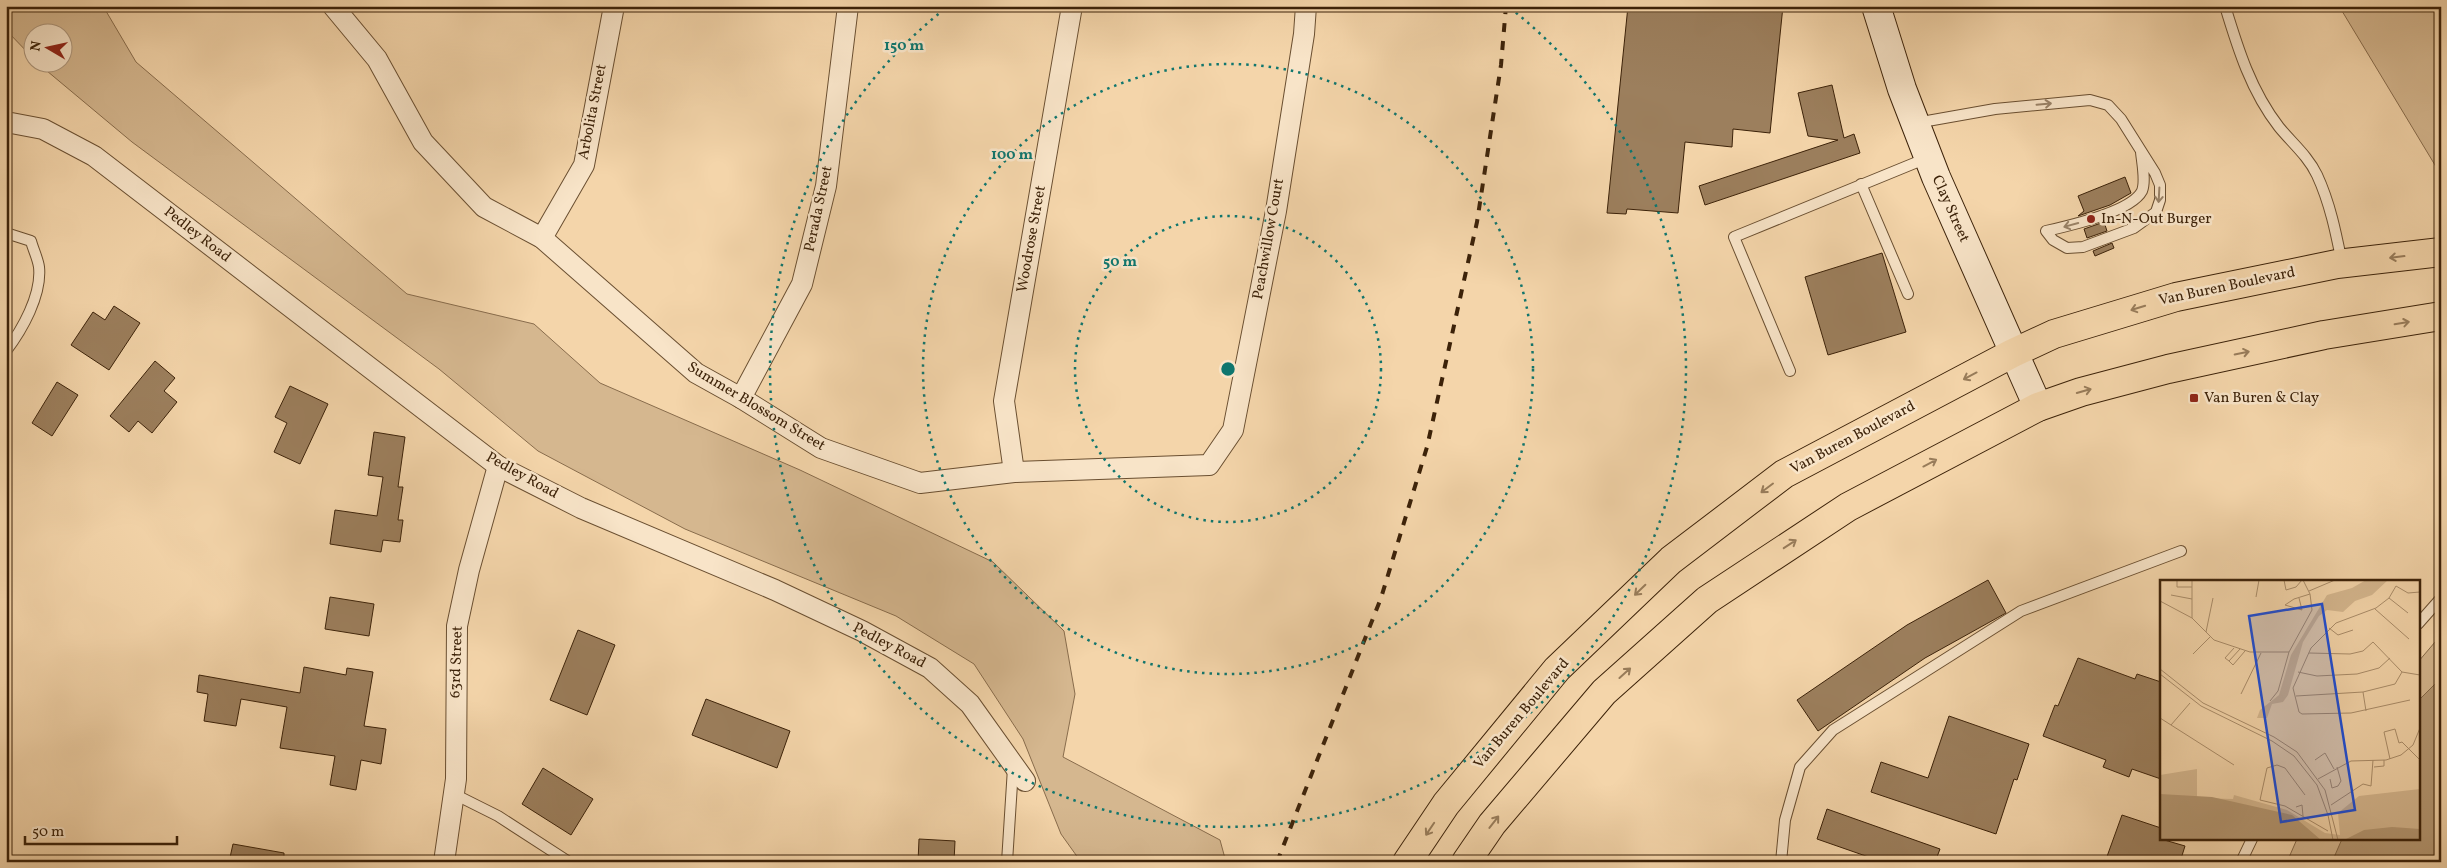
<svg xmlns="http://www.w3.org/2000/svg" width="2447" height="868" font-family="Vollkorn,serif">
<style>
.green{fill:#d5b78f;stroke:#886c4c}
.water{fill:#b59873;stroke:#856949}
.building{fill:#9c7f5d;stroke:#3c2209}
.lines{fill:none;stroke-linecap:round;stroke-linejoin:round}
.service-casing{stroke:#6a4f31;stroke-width:12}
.minor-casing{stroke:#6a4f31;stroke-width:22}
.secondary-casing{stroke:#3c2209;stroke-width:30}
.primary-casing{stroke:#3c2209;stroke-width:30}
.service{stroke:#f8e4c8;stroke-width:10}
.minor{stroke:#f8e4c8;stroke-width:20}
.secondary{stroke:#f8e4c8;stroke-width:28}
.primary{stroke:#f4d5aa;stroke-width:28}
.rail{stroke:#3c2209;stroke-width:4;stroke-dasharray:9 9;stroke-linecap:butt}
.oneway{stroke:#9a8368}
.oneway2{stroke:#987c5a}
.ring{fill:none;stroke:#0f766e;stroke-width:2.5;stroke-dasharray:2.5 5}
.poi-dot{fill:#8f2418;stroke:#f8e4c8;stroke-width:2}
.labels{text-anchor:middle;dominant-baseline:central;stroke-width:5;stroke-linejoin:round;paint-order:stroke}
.street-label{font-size:15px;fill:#3c2209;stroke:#f8e4c8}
.poi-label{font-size:15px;fill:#3c2209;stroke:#f8e4c8;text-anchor:start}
.inset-road{fill:none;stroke:#aa8d6a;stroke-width:1}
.view{fill:#1d4ed8;fill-opacity:0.15;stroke:#1d4ed8;stroke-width:2.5}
.inset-edge{fill:none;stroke:#3c2209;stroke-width:2.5}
.centre{fill:#0f766e;stroke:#f8e4c8;stroke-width:2.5}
.ring-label{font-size:15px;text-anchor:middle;font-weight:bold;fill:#0f766e;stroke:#f8e4c8;stroke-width:5;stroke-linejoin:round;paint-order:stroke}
</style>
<rect width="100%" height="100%" fill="#f4d5aa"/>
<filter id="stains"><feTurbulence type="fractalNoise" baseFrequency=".004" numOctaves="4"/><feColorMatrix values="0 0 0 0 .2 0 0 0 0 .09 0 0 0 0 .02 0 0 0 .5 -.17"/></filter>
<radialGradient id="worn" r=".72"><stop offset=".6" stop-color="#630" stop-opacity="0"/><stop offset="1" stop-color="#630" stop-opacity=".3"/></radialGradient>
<!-- green -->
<g class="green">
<path d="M6,6h97l33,56 271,232 127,30 66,59 200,87 193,92 71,69 11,63 -12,63 157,83 6,22h-145l-20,-28 -38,-95 -49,-75 -78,-48 -211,-87 -147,-78 -99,-82 -307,-227 -85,-71 -9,-8 24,-1v-30h-30v25l-26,-27z"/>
<path d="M2339,6h102v169z"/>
<path d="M2441,635v227h-154l10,-23h121v-177z"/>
</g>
<!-- water -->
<path class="water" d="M2441,678v184h-109l10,-23h76v-138z"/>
<!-- building -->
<g class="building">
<path d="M1628,6h155l-13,127 -37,-4 -1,18 -47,-5 -7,71 -51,-4 -1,5 -19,-1z"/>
<path d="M1832,85l12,53 10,-4 6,19 -155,52 -6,-19 139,-46 -30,-4 -10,-43z"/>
<path d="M2125,177l6,16 -21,12 -32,11 6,-5 -6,-15z"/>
<path d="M2104,222l3,9 -20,7 -3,-9z"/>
<path d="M2112,243l2,5 -19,8 -2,-5z"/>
<path d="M1882,253l24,79 -78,23 -23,-78z"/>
<path d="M114,306l26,17 -31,47 -38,-25 22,-33 12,8z"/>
<path d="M155,361l20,17 -11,13 13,11 -25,31 -14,-12 -9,11 -19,-16z"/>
<path d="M57,382l21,13 -26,41 -20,-13z"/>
<path d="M290,386l38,18 -28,60 -26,-12 13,-29 -12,-6z"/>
<path d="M374,432l31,5 -7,50h5l-5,33h5l-3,22 -17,-2 -2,12 -51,-8 5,-34 42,6 6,-39 -15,-2z"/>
<path d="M1988,580l18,33 -81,45 -107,73 -21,-31 110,-75z"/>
<path d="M330,597l44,7 -5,32 -44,-7z"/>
<path d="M578,630l37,15 -28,70 -37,-15z"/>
<path d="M2078,658l57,21 2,-5 24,8v97l-29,-10 -3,8 -26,-10 3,-7 -63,-24 12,-31 3,1z"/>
<path d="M304,667l42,8 1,-7 26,4 -9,54 22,3 -5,35 -20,-4 -5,30 -26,-5 5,-29 -55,-8 7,-41 -46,-8 -5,27 -32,-5 4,-27 -11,-2 2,-17 101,18z"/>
<path d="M706,699l84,32 -13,37 -85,-33z"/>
<path d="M1949,716l80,28 -12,36 -3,-1 -18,55 -125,-42 10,-30 47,16z"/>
<path d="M543,768l50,31 -22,36 -49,-31z"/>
<path d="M1827,809l113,40 -5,13h-52l-66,-23z"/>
<path d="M2122,815l39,13v11l24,7 -5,16h-75z"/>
<path d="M919,839l36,2 -1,21h-36z"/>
<path d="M233,844l51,9v9h-55z"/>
</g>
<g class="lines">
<defs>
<g id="service">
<path d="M2225,6c13,43 26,85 54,121 13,16 29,29 38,48 13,28 19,58 25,88"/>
<path d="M1916,123l79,-14 95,-9 18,5 13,14 34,54 5,12v15l-4,12 -22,16 -51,19 -16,1 -14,-8 -7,-9c22,-5 85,-19 96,-40 4,-10 0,-28 -1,-39"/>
<path d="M1861,184l47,110"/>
<path d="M6,233l25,8c2,8 7,18 8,26 3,28 -17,63 -33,84"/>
<path d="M1790,371l-56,-134 193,-79"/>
<path d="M2418,624l23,-26"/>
<path d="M454,794l44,22 71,46"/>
<path d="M1007,862l6,-94"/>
<path d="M1781,862l4,-42 15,-53 33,-37 188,-119 160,-60"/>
<path d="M2241,862l11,-23"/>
</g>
<g id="minor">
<path d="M333,6l44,53 46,83 61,65 58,31 154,135 45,25 80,50 99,35 94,-11 195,-7 24,-35 43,-219 28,-177 2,-28"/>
<path d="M6,122l37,7 51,27 404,310 83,42 194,82 87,41 68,37 40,36 55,77"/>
<path d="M542,238l42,-73 30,-159"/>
<path d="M741,398l61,-114 24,-98 22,-180"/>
<path d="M1014,472l-10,-71 68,-395"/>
<path d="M444,862l12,-83 1,-153 12,-56 29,-104"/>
</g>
<path id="secondary" d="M1876,6l26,83 34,88 102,230"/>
<g id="primary">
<path d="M1407,862l39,-58 111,-135 114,-109 113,-86 229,-121 41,-19 122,-37 161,-33 104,-12"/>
<path d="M1466,862l26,-38 112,-132 103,-92 141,-93 190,-100 43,-15 87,-23 156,-34 117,-19"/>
</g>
</defs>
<!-- service casing -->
<use href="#service" class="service-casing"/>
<!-- minor casing -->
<use href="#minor" class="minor-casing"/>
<!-- secondary casing -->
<use href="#secondary" class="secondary-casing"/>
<!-- primary casing -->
<use href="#primary" class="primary-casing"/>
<!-- service -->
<use href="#service" class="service"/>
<!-- minor -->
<use href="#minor" class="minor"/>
<!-- secondary -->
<use href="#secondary" class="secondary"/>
<!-- primary -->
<use href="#primary" class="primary"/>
<!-- rail -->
<path class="rail" d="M1277,862l104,-264 46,-151 50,-225 24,-157 5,-59"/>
</g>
<!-- one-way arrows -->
<defs><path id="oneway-shaft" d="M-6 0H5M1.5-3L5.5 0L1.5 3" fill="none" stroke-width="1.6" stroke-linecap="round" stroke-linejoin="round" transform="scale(1.25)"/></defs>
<g class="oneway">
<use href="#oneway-shaft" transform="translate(2044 104) rotate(-5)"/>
<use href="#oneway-shaft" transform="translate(2159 195) rotate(93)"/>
<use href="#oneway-shaft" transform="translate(2071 225) rotate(165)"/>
</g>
<g class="oneway2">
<use href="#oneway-shaft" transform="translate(2397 257) rotate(173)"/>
<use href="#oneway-shaft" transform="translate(2138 308) rotate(163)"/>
<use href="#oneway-shaft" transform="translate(2402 323) rotate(-9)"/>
<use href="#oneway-shaft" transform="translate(2242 353) rotate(-12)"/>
<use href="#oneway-shaft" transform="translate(1970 376) rotate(152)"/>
<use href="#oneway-shaft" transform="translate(2084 391) rotate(-16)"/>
<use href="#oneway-shaft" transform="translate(1930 463) rotate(-28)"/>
<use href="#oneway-shaft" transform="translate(1767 488) rotate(143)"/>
<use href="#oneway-shaft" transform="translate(1790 544) rotate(-33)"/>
<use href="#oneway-shaft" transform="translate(1640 590) rotate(136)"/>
<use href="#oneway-shaft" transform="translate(1625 673) rotate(-42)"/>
<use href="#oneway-shaft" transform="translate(1494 822) rotate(-52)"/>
<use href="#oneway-shaft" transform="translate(1430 829) rotate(124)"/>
</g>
<!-- distance rings -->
<g class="ring">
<circle cx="1228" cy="369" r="153"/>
<circle cx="1228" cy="369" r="305"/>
<path d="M1510 8A458 458 0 1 1 946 8"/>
</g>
<!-- markers -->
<g class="poi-dot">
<circle cx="2091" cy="219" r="5"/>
<rect x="2189" y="393" width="10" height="10" rx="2.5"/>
</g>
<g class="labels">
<!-- street labels -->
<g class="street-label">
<text transform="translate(593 112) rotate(-79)">Arbolita Street</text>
<text transform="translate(819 209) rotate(-78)">Perada Street</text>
<text transform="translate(1950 209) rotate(66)">Clay Street</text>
<text transform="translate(197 235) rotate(38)">Pedley Road</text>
<text transform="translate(1032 239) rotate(-80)">Woodrose Street</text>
<text transform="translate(1269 239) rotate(-80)">Peachwillow Court</text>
<text transform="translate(2227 287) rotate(-12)">Van Buren Boulevard</text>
<text transform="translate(756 407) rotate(31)">Summer Blossom Street</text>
<text transform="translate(1853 438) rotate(-28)">Van Buren Boulevard</text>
<text transform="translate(522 476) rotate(29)">Pedley Road</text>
<text transform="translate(889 646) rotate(28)">Pedley Road</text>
<text transform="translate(457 662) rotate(-88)">63rd Street</text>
<text transform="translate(1522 714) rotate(-50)">Van Buren Boulevard</text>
</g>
<!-- poi labels -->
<g class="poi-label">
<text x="2101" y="219">In-N-Out Burger</text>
<text x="2204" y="398">Van Buren &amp; Clay</text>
</g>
</g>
<!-- overview -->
<g transform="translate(2160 580)">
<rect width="260" height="260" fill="#f4d5aa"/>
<path d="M206,0h22l-16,15 -17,6 -12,11 -16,-2 -8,6 -16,26 -15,53 -5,7 -11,2 -5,14h-10l3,-8 19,-15 12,-40 36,-60 25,-7zM37,189v29l36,1 1,-4 53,15 38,23 15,2 -2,-22 21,-17 61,-7v51h-260v-65z" fill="#d5b78f"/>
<path d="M0,214l52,3 80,18 29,25h-161zM232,247l28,2v11h-76l20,-10z" fill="#b59873"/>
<path class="inset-road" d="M17,0v7h15M124,0l2,10 10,-3 6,-7M149,11l26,-11M11,15l21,4M96,17l3,-17M139,18l3,12 -17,-5 9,-6 16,-5M229,18l19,15M0,21l32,17 22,22 36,12h39M215,29l34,30M32,38v-38M169,48l9,7 15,-5M46,52l7,-34M80,69l-11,12 4,4 12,-14M149,73l41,1 13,-3 10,-9 29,30 18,3M33,74l17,-17M69,81l-4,-3 9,-10M0,89l43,34 71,34 23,15 28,38 13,50M138,92l19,4 40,-2 22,-6 11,-10M0,94l41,32 71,35 22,15 23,29 11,30 5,25M203,112l3,19M81,114l20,-41M136,116l67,-4 32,-8 7,-12M250,120l-59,13 -49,1 -3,-2 -6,-24 18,-40 25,-25 40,-15 13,-10 7,-12 12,7 12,-1M110,121l8,-10 11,-39 23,-42 -2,-16 -7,-14M0,138l74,47M11,145l19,-22M230,179l-6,-27 11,-3 4,14 3,-1 18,18M155,180l10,-7 9,16M177,187l4,14 -3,5M214,187l10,-1v-6M158,199l33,-18 35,-1 15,-5 12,-10 7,-17M170,199l2,9 6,-2M145,215l-20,-27 -8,-3 -10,3 -7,32 25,6 43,25M171,225l32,-21 8,2 2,-26M136,227l6,-2 1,11"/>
<path class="view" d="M162,24l33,206 -74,12 -32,-206z"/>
<rect width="260" height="260" class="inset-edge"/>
</g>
<circle cx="1228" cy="369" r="8" class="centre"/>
<g class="ring-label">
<text x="904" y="50">150 m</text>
<text x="1012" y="159">100 m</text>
<text x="1120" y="266">50 m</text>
</g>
<!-- margin -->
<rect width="2447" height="868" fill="none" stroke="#f4d5aa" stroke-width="25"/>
<rect x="8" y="8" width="2432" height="853" fill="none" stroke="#3c2209" stroke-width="2.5"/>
<rect x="12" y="12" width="2422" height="843" fill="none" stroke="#3c2209"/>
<!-- north arrow -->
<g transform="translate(48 48) rotate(279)"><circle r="24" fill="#f8e4c8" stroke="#ad967c"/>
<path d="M0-4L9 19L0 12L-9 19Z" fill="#8f2418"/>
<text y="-8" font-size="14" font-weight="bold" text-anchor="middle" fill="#3c2209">N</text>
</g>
<!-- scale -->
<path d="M25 836v8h152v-8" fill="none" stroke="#3c2209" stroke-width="2.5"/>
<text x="32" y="836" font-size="15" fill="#3c2209" stroke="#f8e4c8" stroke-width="4" paint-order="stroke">50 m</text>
<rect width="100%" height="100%" filter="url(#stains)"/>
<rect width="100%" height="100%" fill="url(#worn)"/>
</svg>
